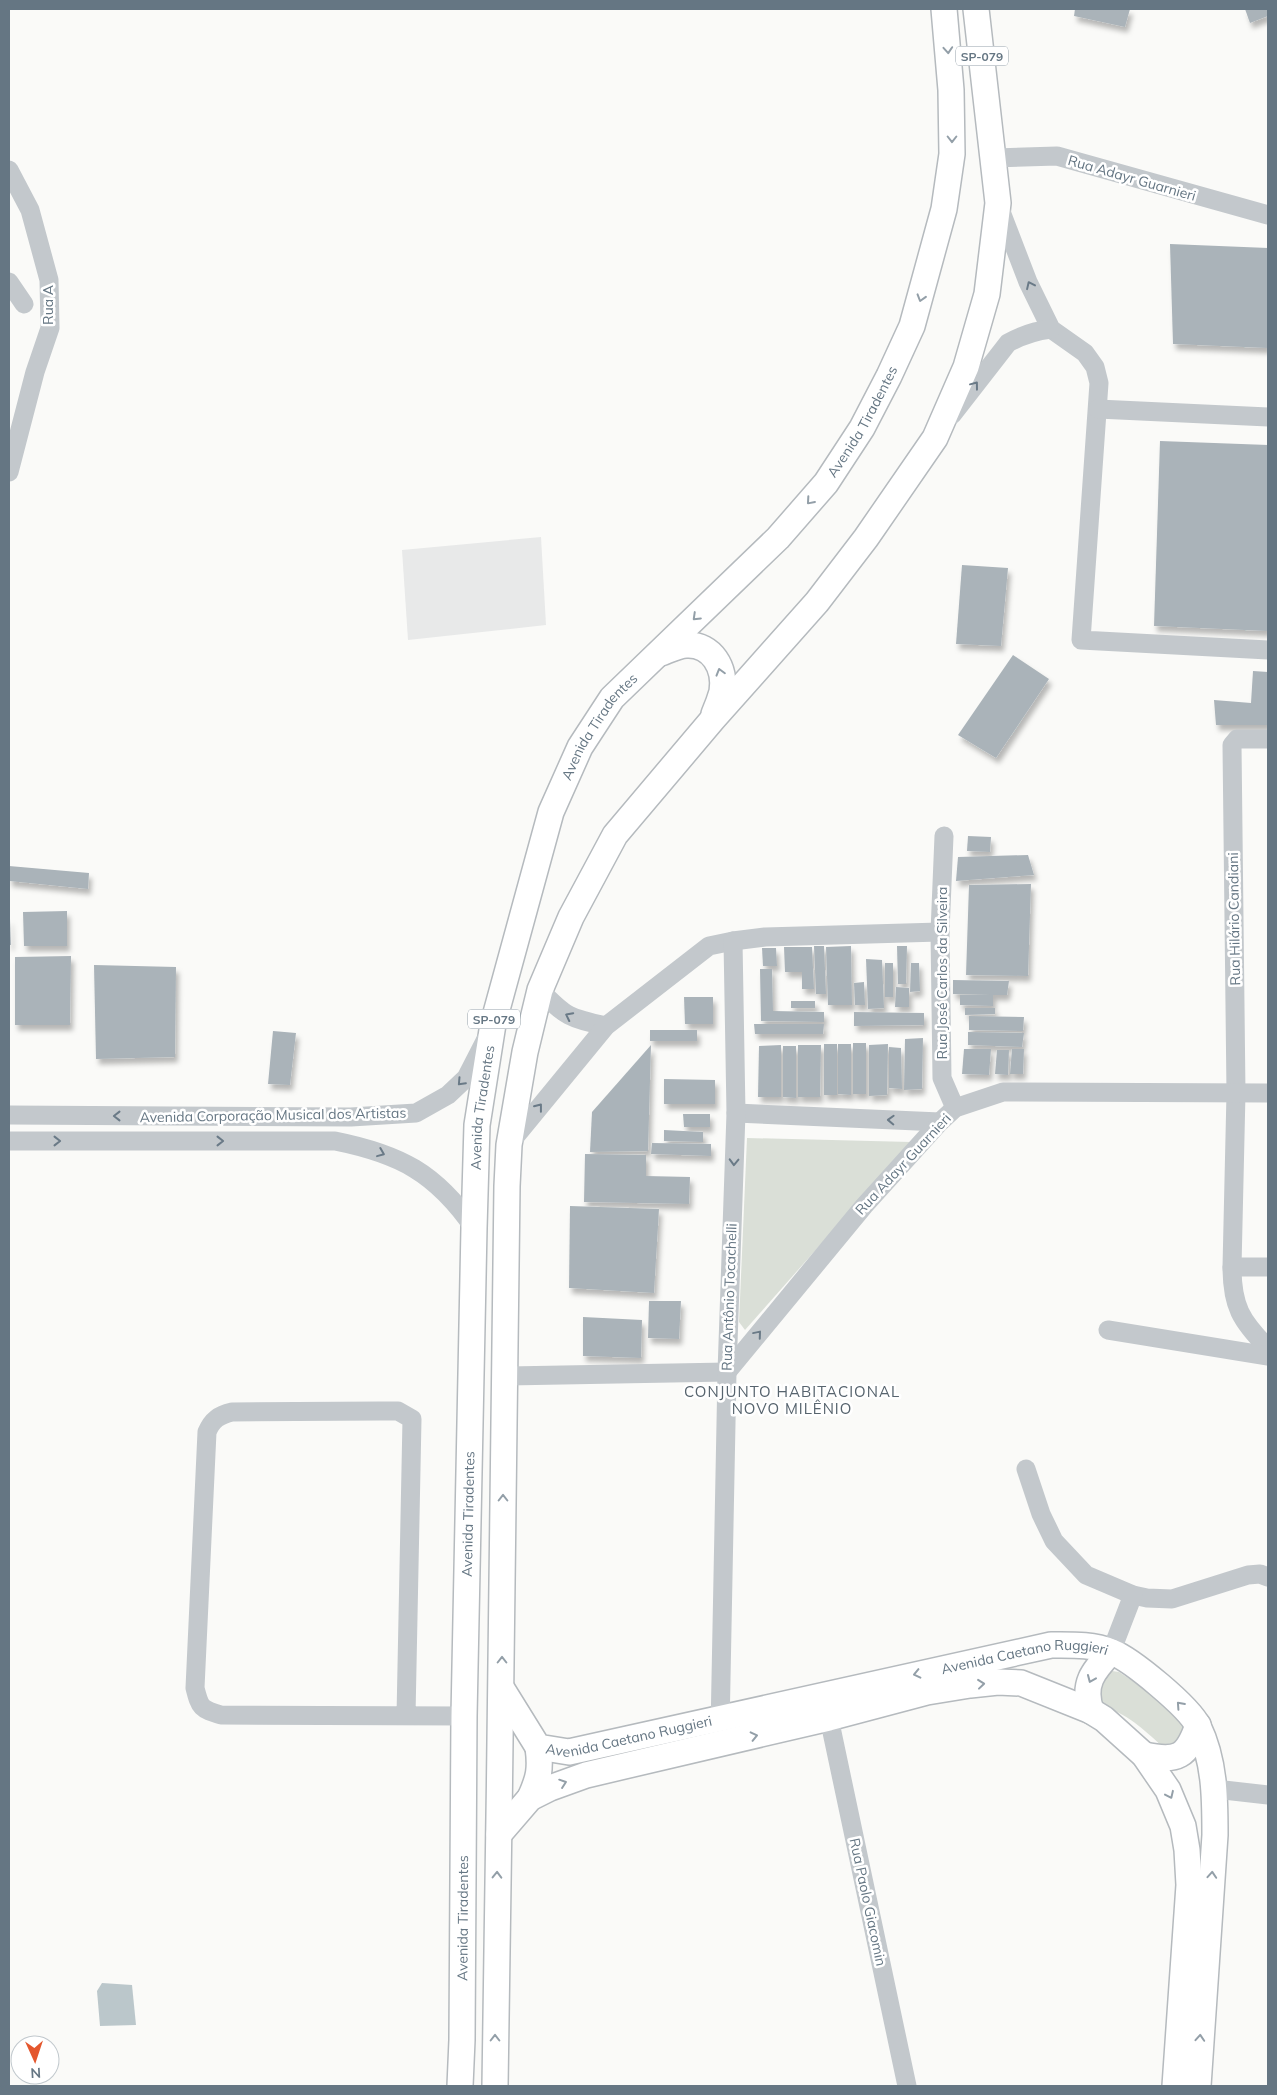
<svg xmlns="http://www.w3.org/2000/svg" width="1277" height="2095" font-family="Mulish,sans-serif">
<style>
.built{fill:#e8e9e9}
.green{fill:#dadfd7}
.water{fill:#bbc7cb}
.building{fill:#aab3b9;filter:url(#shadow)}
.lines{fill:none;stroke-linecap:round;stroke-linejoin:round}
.major-casing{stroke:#b5babe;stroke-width:28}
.minor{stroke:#c3c8cc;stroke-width:19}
.major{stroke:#fff;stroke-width:25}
.oneway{stroke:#939fa8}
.oneway2{stroke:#6a7a87}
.labels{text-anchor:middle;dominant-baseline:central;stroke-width:5;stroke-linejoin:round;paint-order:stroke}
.shield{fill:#fff;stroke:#939fa8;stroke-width:1}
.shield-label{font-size:12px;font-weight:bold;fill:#657683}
.street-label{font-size:14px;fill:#657683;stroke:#fff}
.neighbourhood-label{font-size:15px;letter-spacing:1px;fill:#57646e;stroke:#fff}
</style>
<defs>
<filter id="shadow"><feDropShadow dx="3" dy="5.5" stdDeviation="2.5" flood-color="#0004"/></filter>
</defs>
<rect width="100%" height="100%" fill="#fafaf8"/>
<!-- built -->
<path class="built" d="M541,537l5,88 -138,15 -6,-90z"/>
<!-- green -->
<g class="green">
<path d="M747,1138l164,4 -166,188 -6,-8z"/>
<path d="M1112,1671l7,1c16,11 60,37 64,55 1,6 -2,10 -4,15l-16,5c-21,-19 -35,-33 -63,-42l-6,-18 12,-15z"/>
</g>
<!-- water -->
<path class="water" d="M102,1983l30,2 4,40 -36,1 -3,-35z"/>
<!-- building -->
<g class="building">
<path d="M1075,9h55l-5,18 -51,-11z"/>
<path d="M1245,9h23v7l-18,7z"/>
<path d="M1170,244l98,4v100l-95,-4z"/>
<path d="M1160,441l108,4v186l-114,-5z"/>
<path d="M962,565l46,3 -7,78 -45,-2z"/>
<path d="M1013,655l36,24 -53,79 -38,-23z"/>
<path d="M1253,671l15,1v53h-52l-2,-25 37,3z"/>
<path d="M968,836l23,1 -1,15 -23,-1z"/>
<path d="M1028,855l6,20 -78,6 2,-24z"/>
<path d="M9,866l80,7 -1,16 -79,-8z"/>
<path d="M1031,884l-3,92 -62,-1 3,-90z"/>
<path d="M67,911v35h-43l-1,-34z"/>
<path d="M9,919h1l1,26h-2z"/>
<path d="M814,946h10l2,48h-10z"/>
<path d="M851,946l1,59h-24l-2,-58z"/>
<path d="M897,946h10l-1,38h-8z"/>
<path d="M784,947h28l2,42h-12v-17h-17z"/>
<path d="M762,948h14l1,18h-14z"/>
<path d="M71,956l-1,69h-55v-68z"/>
<path d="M866,959l16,1 2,48 -16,1z"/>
<rect x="885" y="963" width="8" height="34"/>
<path d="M911,963h8l1,28 -10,1z"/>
<path d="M94,965l82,2 -1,90 -79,2z"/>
<path d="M760,969h12l1,42 51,1v10l-63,-1z"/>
<path d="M953,980l56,1 -2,14h-14v11l-33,-1v-10h30l-37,-1z"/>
<path d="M864,982l1,23h-10l-1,-22z"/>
<path d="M896,987l13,1v19h-14z"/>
<path d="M684,997h29v27h-28z"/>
<rect x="791" y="1001" width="24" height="7"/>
<path d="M965,1008h30v6l-30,1z"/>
<path d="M854,1012l70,1v12l-70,1z"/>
<path d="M969,1016l55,1 -1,14 -54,-1z"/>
<path d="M754,1024h70l-1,10h-68z"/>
<rect x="650" y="1030" width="47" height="11"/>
<path d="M273,1031l23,2 -6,52 -22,-1z"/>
<path d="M968,1032l56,1 -2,14 -54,-2z"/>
<path d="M923,1038l-1,51 -18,1 1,-51z"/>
<rect x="853" y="1043" width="13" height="51"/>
<rect x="824" y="1044" width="13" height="51"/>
<path d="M838,1044h13v51l-13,-1z"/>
<path d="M888,1044l-1,51 -18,1v-51z"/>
<path d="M651,1045l-3,106 -58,1 2,-40z"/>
<path d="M781,1045v52h-23l1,-51z"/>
<path d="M798,1045h23l-1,52h-22z"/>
<path d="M783,1046h13v52l-13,-1z"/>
<path d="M889,1047l12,1 1,41 -13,-1z"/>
<path d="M964,1049h27l-2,26 -27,-1z"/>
<path d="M1012,1049h12l-1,25h-13z"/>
<path d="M997,1050h12l-1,25 -13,-1z"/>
<path d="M664,1079l51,1v24h-51z"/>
<path d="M683,1114h27v13h-26z"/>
<path d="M664,1130l39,2v10l-39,-1z"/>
<path d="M652,1143l59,1v12l-60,-2z"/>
<path d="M585,1154l61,1v21l44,1 -1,27 -105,-2z"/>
<path d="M570,1206l89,3 -5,84 -85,-5z"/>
<path d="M649,1301h32l-2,38 -31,-1z"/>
<path d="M583,1317l59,3 -1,38 -58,-2z"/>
</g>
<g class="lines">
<defs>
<g id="major">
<path d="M661,653c8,-3 18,-8 26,-8 25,-1 39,23 35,47 -2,7 -5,15 -8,22"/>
<path id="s1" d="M502,1689l36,58 31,5 482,-107c21,0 41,-1 61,7 20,8 77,55 86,74 17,35 17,72 17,109l-17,251"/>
<path d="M1091,1711c-9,-27 2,-40 20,-59"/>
<path d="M1144,1755c34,7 43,2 54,-30"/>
<path d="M530,1798c9,-20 11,-29 8,-51"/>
<path d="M499,1834l31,-36 20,-10 36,-13 243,-57 98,-26 43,-7 28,-3 23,1 70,28 13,8 40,36 24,35 15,36 4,24 2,35 -14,201"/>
<path id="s2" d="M460,2086l2,-46 2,-324 10,-488 3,-103 16,-101 58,-212 29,-65 32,-49 166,-160 48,-55 36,-55 27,-52 23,-50 32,-117 8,-55 -1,-64 -7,-81"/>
<path d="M495,2086c4,-300 10,-600 12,-900l2,-41 16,-93 15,-62 31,-73 44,-82 98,-116 104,-117 49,-64 69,-100 31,-71 21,-73 11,-91 -22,-194"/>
</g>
</defs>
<!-- major casing -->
<use href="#major" class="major-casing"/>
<!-- minor -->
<g class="minor">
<path d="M994,158l63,-2 211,59"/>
<path d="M9,170l21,40 19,70 1,48 -15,44 -26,100"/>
<path d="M998,204l30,78 23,47 34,24 10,14 4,16 -18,257 187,10"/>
<path d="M9,282l15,22"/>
<path d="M1098,409l170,8"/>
<path d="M952,415l56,-72c14,-8 27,-12 43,-14"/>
<path d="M1268,739h-31l-5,6 4,348 -4,174c0,39 9,54 36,81"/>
<path d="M944,836l-4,96 2,146 13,30"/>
<path d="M540,990c26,27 29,28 66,36"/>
<path d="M736,1113l204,9"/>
<path d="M9,1115l342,2 65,-4 32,-18 18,-17 19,-37"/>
<path d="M9,1141h326c65,13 101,32 139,87"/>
<path d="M510,1143l96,-117 103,-80 24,-5 32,-4 175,-5"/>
<path d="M1232,1267h36"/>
<path d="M1108,1330l160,26"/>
<path d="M727,1372l137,-166 76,-84 15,-14 48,-16 265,1"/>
<path d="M505,1376l222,-4"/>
<path d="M1026,1469l15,45 13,27 32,34 47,20 14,3 25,1 76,-24 12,-1 8,3"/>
<path d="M1111,1652l22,-57"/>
<path d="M406,1716l6,-297 -14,-8h-17l-149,1c-13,3 -20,8 -25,20l-12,256c5,20 6,21 26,27l243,1"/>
<path d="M829,1718l78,368"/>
<path d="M720,1730l7,-358 9,-259 -3,-172"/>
<path d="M1215,1789l53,6"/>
</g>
<!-- major -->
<use href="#major" class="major"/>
</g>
<!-- one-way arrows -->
<defs><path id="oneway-chevron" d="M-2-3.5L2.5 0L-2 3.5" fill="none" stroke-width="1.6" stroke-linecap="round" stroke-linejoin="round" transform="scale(1.25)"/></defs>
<g class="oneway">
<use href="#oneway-chevron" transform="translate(948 50) rotate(86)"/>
<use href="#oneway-chevron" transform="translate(952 139) rotate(90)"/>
<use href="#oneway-chevron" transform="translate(921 298) rotate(107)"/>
<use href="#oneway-chevron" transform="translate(810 501) rotate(131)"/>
<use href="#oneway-chevron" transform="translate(696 617) rotate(136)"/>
<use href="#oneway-chevron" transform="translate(720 672) rotate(-106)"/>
<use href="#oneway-chevron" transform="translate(503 1498) rotate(-90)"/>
<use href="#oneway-chevron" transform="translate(502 1660) rotate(-90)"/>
<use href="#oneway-chevron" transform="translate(917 1674) rotate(167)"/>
<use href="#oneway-chevron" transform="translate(1091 1679) rotate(113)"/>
<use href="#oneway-chevron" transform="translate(981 1684) rotate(-6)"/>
<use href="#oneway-chevron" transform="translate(1180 1705) rotate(-132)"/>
<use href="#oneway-chevron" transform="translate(754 1736) rotate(-13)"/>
<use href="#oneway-chevron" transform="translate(563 1783) rotate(-19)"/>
<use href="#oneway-chevron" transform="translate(1170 1795) rotate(65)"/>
<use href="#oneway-chevron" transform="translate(497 1875) rotate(-89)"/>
<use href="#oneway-chevron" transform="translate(1212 1875) rotate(-86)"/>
<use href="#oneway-chevron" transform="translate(495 2038) rotate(-90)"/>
<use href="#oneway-chevron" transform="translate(1200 2038) rotate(-86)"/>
</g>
<g class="oneway2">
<use href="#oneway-chevron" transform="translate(1030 285) rotate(-115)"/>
<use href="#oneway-chevron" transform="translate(975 385) rotate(-53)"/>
<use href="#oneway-chevron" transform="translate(569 1016) rotate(-153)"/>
<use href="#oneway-chevron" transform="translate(461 1082) rotate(133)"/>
<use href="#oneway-chevron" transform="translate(539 1107) rotate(-52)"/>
<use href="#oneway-chevron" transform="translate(117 1116) rotate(-180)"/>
<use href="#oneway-chevron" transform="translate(891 1120) rotate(-178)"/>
<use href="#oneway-chevron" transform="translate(57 1141)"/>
<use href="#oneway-chevron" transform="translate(220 1141)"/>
<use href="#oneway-chevron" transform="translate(381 1153) rotate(22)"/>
<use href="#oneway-chevron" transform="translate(734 1162) rotate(92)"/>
<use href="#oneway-chevron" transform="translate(758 1334) rotate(-50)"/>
</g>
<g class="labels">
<!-- shield labels -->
<g class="shield">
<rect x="956" y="46.5" width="52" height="19" rx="4"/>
<rect x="468" y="1009.5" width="52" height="19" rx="4"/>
</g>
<g class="shield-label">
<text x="982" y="56">SP-079</text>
<text x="494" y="1019">SP-079</text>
</g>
<!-- street labels -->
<g class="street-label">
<text transform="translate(1132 178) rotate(16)">Rua Adayr Guarnieri</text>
<text transform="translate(48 305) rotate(-90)">Rua A</text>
<text stroke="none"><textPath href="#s2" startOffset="1788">Avenida Tiradentes</textPath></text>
<text stroke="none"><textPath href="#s2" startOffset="1382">Avenida Tiradentes</textPath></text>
<text transform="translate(1234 919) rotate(-91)">Rua Hilário Candiani</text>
<text transform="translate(942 973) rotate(-90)">Rua José Carlos da Silveira</text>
<text stroke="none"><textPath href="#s2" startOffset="979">Avenida Tiradentes</textPath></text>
<text transform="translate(273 1115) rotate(-1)">Avenida Corporação Musical dos Artistas</text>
<text transform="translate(903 1164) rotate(-47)">Rua Adayr Guarnieri</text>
<text transform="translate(729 1297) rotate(-88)">Rua Antônio Tocachelli</text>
<text stroke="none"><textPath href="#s2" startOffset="572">Avenida Tiradentes</textPath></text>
<text stroke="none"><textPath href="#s1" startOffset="566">Avenida Caetano Ruggieri</textPath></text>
<text stroke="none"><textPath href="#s1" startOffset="161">Avenida Caetano Ruggieri</textPath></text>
<text transform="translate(868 1902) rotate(78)">Rua Paolo Giacomin</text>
<text stroke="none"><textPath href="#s2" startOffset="168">Avenida Tiradentes</textPath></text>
</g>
<!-- neighbourhood labels -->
<g class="neighbourhood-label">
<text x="792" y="1391">CONJUNTO HABITACIONAL<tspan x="792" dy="17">NOVO MILÊNIO</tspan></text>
</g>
</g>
<!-- border -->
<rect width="1277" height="2095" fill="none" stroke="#657683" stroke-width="20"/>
<!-- north arrow -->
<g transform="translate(35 2060) rotate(177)"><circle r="24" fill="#ffffff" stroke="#c1c8cd"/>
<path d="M0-4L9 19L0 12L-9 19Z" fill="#e4572e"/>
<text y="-8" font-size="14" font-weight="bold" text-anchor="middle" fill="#657683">N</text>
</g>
</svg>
